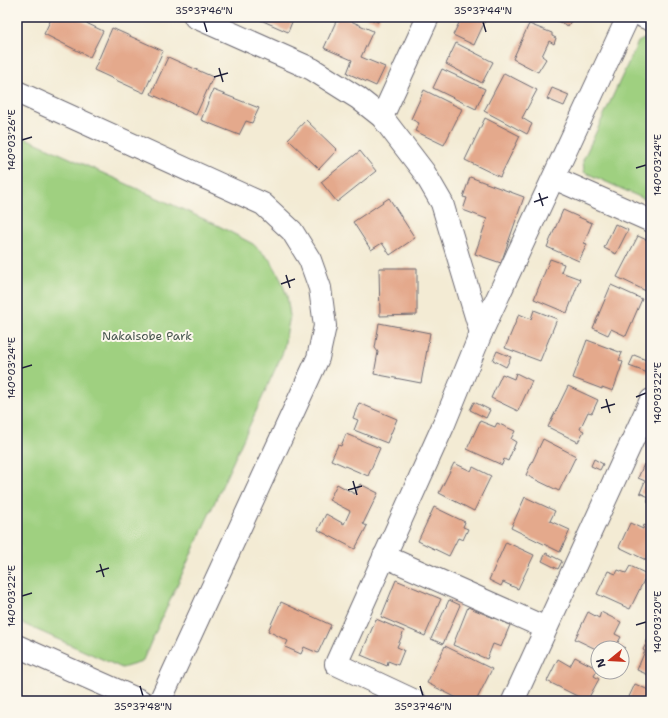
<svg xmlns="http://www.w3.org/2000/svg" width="668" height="718" font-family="'Shantell Sans',sans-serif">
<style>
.green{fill:#9fd080;stroke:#60795e}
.building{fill:#e4a98c}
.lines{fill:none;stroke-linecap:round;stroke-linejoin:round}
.minor-casing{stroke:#6b6871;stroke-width:24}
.minor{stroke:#fff;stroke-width:22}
.ticks{fill:none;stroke:#22223b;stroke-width:1.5}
.labels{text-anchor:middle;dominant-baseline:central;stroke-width:4;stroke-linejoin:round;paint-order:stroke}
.park-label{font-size:12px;fill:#485650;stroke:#fbf7ec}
.neatline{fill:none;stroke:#22223b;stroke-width:1.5}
.ticks-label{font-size:10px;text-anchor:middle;fill:#22223b}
</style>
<rect width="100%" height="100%" fill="#fbf7ec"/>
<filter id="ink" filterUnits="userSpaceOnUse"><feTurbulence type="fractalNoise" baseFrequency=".025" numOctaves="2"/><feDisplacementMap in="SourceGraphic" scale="8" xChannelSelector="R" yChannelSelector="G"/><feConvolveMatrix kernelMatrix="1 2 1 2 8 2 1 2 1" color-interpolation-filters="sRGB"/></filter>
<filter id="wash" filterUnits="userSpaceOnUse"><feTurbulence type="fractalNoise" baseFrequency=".012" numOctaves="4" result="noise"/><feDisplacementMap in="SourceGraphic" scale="16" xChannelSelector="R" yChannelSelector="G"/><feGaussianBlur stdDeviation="0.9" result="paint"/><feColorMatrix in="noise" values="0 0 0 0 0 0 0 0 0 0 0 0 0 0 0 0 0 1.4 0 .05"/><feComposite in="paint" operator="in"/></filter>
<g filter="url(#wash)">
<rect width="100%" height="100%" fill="#f3ebd4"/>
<!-- green -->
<g class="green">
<path d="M650,36l1,1v165l-67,-30 -1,-12 55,-118z"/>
<path d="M17,134l200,91 36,19 18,17 9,16 7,19 3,20 -7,36 -141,310 -20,6 -105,-47z"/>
</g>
<g id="blocks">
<!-- building -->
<g class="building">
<path d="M52,17h26v2l25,12 -13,26 -46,-23z"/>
<path d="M254,17h40l-6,15z"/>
<path d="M338,17h4l31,14 -12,26 24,10 -9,19 -29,-13 5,-13 -28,-12z"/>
<path d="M365,17h15l-2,5z"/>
<path d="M462,17h25l-13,28 -21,-10z"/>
<path d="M549,17h24l-5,9z"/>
<path d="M529,24l23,9v3l4,2 -2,6 -5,-3 -7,15 4,3 -8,13 -25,-13z"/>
<path d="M112,28l51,23 -19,42 -50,-23z"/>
<path d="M456,43l37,19 -11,21 -36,-19z"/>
<path d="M168,57l45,20 -17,38 -45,-21z"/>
<path d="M442,69l43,20 -9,20 -43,-21z"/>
<path d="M504,73l33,17 -15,28 10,6 -5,10 -43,-23z"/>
<path d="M552,88l17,7 -5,11 -17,-7z"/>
<path d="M213,90l46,18 -7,15 -6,-2 -7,14 -38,-15z"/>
<path d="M424,90l38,19 -18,36 -29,-14 4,-8 -8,-4z"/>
<path d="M485,118l35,18 -20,41 -35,-17z"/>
<path d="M306,120l31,30 -18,19 -31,-30z"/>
<path d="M360,151l16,20 -39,31 -16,-20z"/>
<path d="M470,177l54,20 -23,66 -26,-9 12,-35 -24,-9 4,-12 -4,-1z"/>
<path d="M389,198l26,40 -25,17 -8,-12 -11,7 -18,-28z"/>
<path d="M563,210l29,13 -8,20 3,1 -8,17 -32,-14z"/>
<path d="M615,224l13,6 -12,24 -12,-6z"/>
<path d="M638,236l13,6v39l-5,10 -29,-14z"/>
<path d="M550,259l14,5 -3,8 19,7 -13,34 -33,-14z"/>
<path d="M379,268h38v47l-37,1z"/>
<path d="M611,285l31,14 -16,37 -15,-7 -3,6 -15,-7z"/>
<path d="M534,310l23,9 -17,42 -35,-13 14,-34 12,5z"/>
<path d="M379,323l51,10 -9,50 -47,-9 4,-22 -3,-4z"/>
<path d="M587,340l35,13 -3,7 4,2 -10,29 -11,-4v2l-29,-11z"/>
<path d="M497,351l14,6 -5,10 -13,-7z"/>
<path d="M634,355l17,7 -3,11 -19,-7z"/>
<path d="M516,373l16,8 -14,30 -27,-13 11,-24 12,5z"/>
<path d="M568,386l30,14 -6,13 -4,-1 -8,17 4,2 -6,11 -30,-15z"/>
<path d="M474,402l16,8 -4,8 -16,-8z"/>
<path d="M359,403l38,16 -10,24 -33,-13 4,-10 -5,-2z"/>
<path d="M480,421l15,6 2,-4 18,8 -4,8 5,3 -8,19 -4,-2 -2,6 -35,-16z"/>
<path d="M346,434l34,14 -12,28 -37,-16 7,-15 3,1z"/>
<path d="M543,439l33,17 -17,35 -33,-16z"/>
<path d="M594,459l9,5 -3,6 -9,-4z"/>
<path d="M454,463l17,8 2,-4 18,9 -17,35 -35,-18z"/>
<path d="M644,464l7,3v37l-4,-2 2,-5 -9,-4 5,-12 -7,-3z"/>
<path d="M337,484l18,10 5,-10 18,9 -15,31 4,2 -12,23 -37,-19 8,-16 18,10 6,-13 -21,-11z"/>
<path d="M525,497l30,14 -5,10 20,9 -10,22 -49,-24z"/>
<path d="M434,507l31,15 -2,5 5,2 -5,11 -5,-2 -9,18 -31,-15z"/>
<path d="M630,523l13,6 1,-4 7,3v31l-1,3 -31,-15z"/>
<path d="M506,542l28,13 -16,34 -15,-7 -2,4 -12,-6z"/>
<path d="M546,553l16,8 -4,8 -16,-8z"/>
<path d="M630,566l17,8 -17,35 -33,-15 11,-23 8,3 2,-4 8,3z"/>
<path d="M396,580l45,19 -16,37 -44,-19z"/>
<path d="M449,600l11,5 -17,39 -12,-5z"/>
<path d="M281,602l50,23 -13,28 -14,-6 -3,7 -16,-7 3,-6 -20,-10z"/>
<path d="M468,607l42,18 -9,22 -8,-3 -6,15 -34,-14z"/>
<path d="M588,612l11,6 2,-6 20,10 -6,12 6,3 -4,7 8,4h-27v2l-23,-11z"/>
<path d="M376,619l28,12 -7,16 7,3 -6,15 -10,-4 -1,5 -26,-11z"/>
<path d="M650,634h1v42l-14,-6 8,-19 -2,-1z"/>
<path d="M445,646l47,23 -16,32h-13l-36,-18z"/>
<path d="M575,657l23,12 -4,7 5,3 -12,22 -40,-20 11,-22 12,7z"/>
<path d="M635,684l16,7v10h-24z"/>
</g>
</g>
</g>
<g filter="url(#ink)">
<use href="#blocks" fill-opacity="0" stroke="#6b6871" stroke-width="1"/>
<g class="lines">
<defs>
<g id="minor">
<path d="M195,17l117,52 46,29 24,19 42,55 18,31 39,130"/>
<path d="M644,17l7,3"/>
<path d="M17,92l246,112 29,27 18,29 10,28 5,38 -7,32 -158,343"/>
<path d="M382,117l46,-100"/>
<path d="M554,178l97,43"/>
<path d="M384,556l162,72"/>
<path d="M17,646l124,55"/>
<path d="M415,701l-79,-37 108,-240 37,-91 147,-316"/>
<path d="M513,701l138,-301"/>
</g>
</defs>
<!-- minor casing -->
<use href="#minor" class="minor-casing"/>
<!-- minor -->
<use href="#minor" class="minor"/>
</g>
</g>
<!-- ticks -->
<path class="ticks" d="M204,22l3,10M483,22l3,10M219,68l4,14M214,77l14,-4M22,140l10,-3M636,168l10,-3M539,193l4,13M534,202l14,-5M286,275l4,13M281,284l14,-5M22,368l10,-3M636,397l10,-4M606,399l4,14M601,408l14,-4M353,481l4,14M348,490l14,-4M100,564l4,13M96,572l13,-4M22,596l10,-3M636,625l10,-3M140,686l3,10M420,686l3,10"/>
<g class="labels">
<!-- park labels -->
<g class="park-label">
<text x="147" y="336">Nakaisobe Park</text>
</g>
</g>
<!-- margin -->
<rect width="668" height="718" fill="none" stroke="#fbf7ec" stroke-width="44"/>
<!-- north arrow -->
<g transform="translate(610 660) rotate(252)"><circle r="19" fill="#fbf7ec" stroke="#a4a2a5"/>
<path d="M0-3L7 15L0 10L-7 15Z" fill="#c8321e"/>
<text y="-6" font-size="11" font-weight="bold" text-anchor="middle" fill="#22223b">N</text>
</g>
<rect x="22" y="22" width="624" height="674" class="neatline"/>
<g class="ticks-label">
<text x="204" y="14">35°37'46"N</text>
<text x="483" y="14">35°37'44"N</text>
<text transform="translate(11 140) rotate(-90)" y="4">140°03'26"E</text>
<text transform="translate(657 165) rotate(-90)" y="4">140°03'24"E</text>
<text transform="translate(11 368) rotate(-90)" y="4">140°03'24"E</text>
<text transform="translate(657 393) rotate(-90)" y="4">140°03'22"E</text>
<text transform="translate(11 596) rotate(-90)" y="4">140°03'22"E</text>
<text transform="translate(657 622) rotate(-90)" y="4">140°03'20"E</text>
<text x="143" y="710">35°37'48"N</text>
<text x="423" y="710">35°37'46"N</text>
</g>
</svg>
